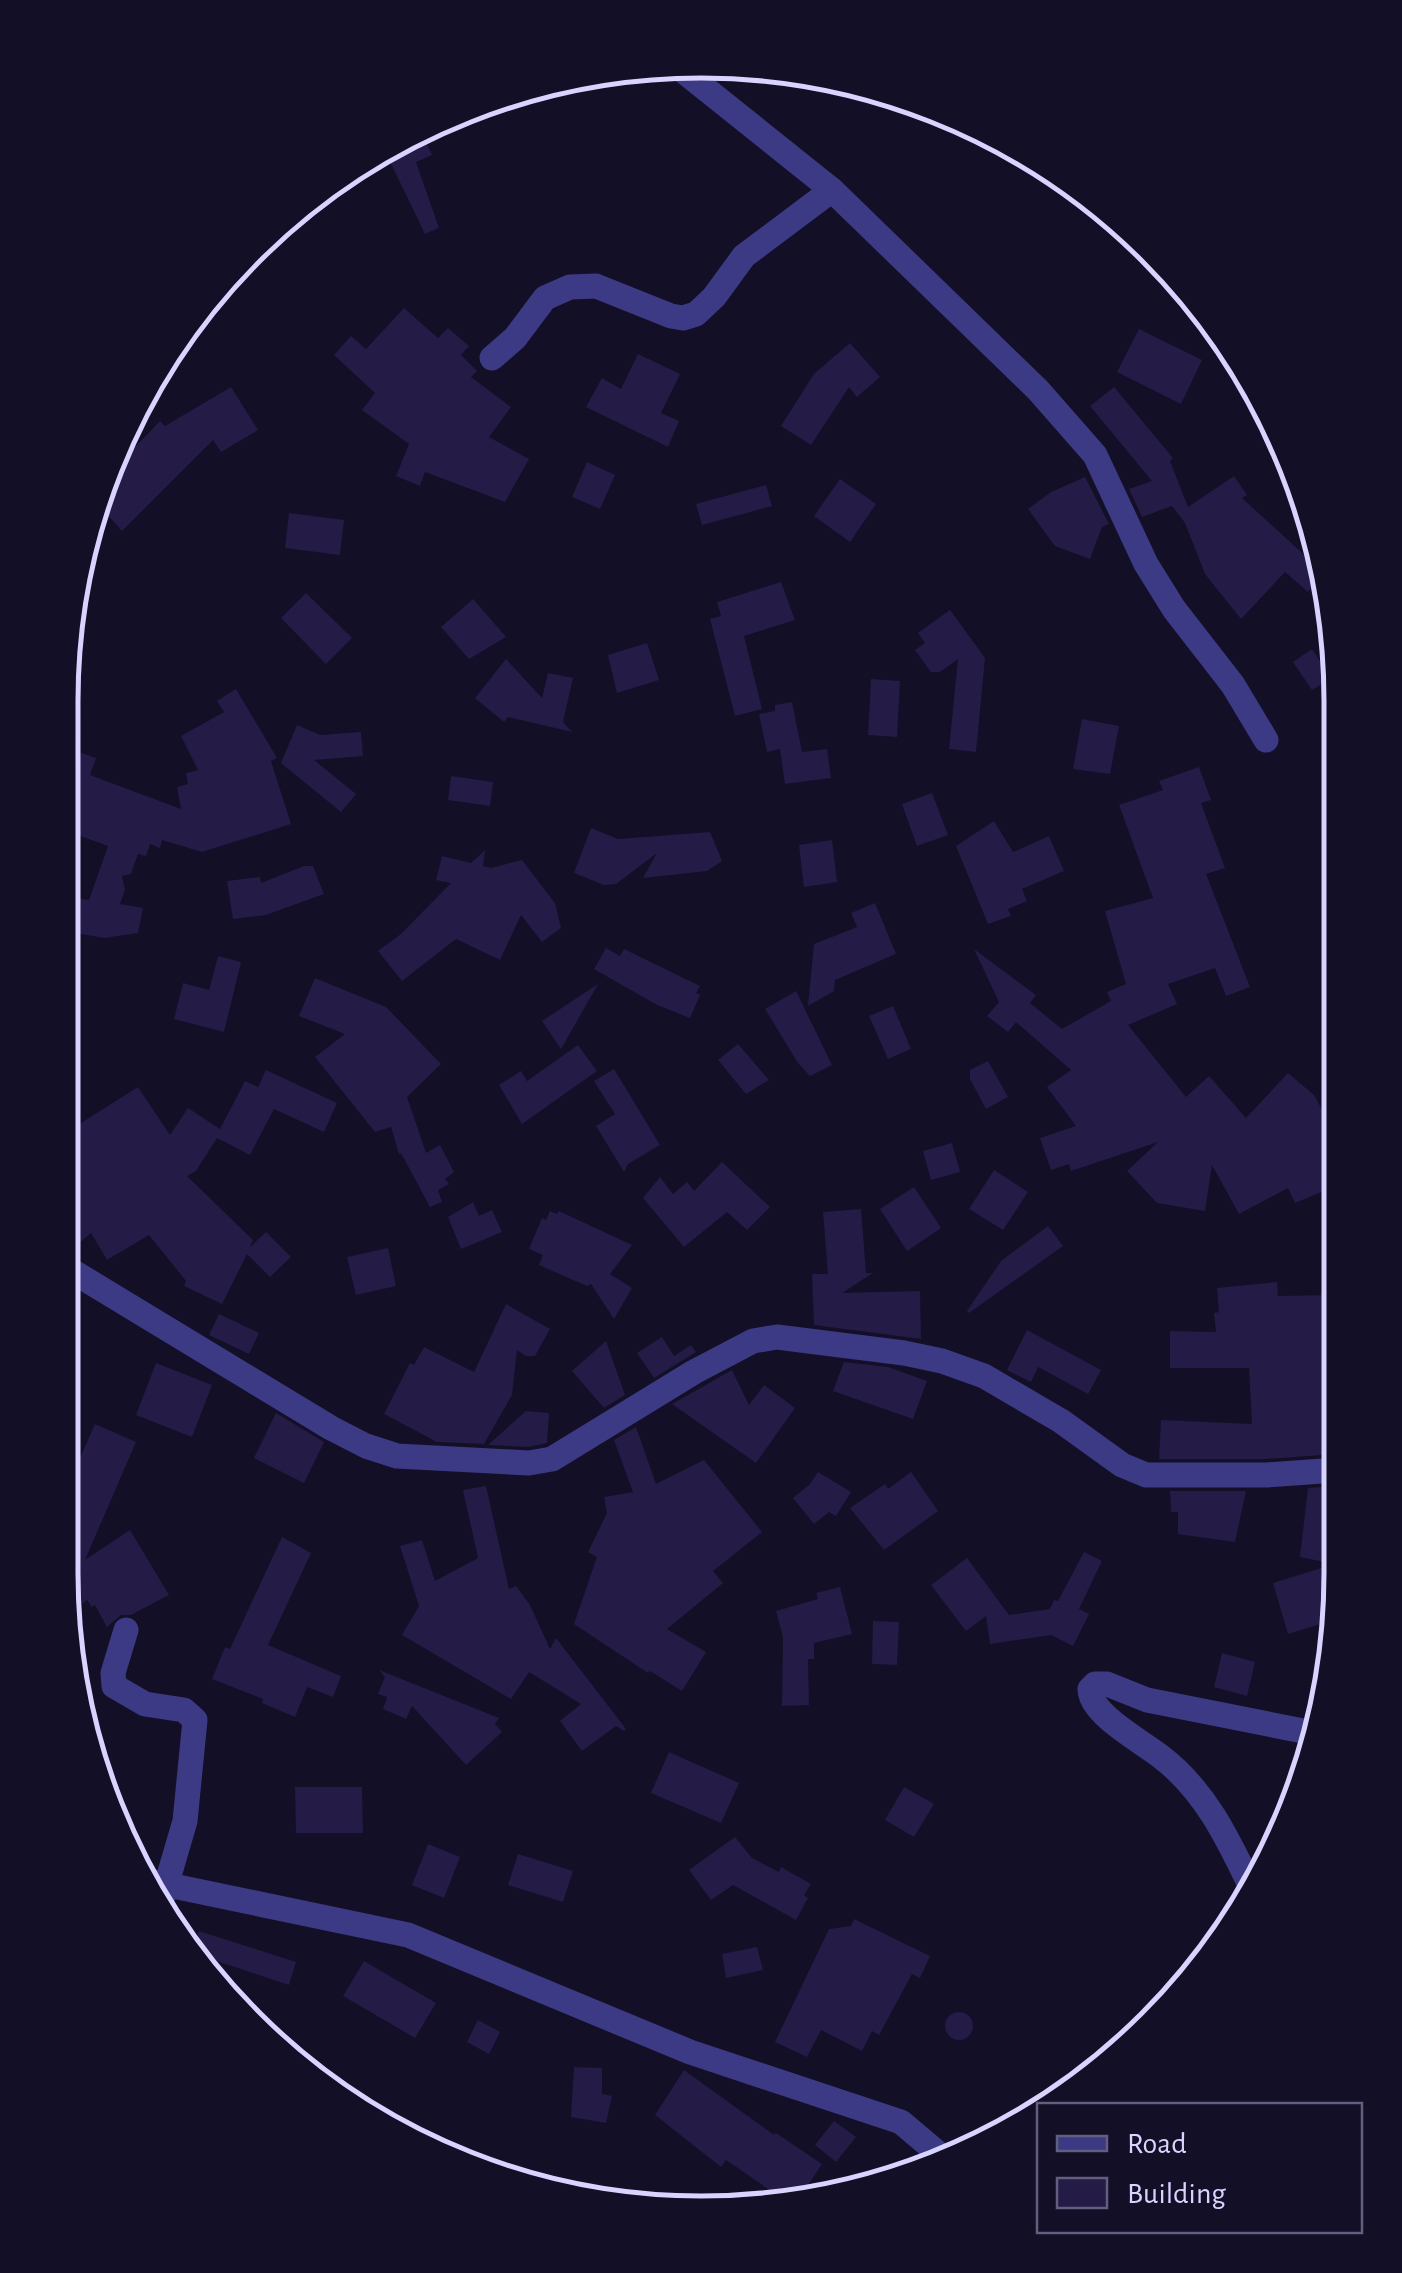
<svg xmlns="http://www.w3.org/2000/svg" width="1402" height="2273" font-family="'Alegreya Sans',sans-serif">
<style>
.building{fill:#241b47}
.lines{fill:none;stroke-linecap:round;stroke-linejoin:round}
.street{stroke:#3d3a85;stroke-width:25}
.rim{fill:none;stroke:#d9d4ff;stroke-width:5}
</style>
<rect width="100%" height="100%" fill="#130f26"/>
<!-- building -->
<g class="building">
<path d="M421,132l11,23 -16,7 23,66 -14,6 -43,-89z"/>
<path d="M404,308l34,30 10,-10 21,18 -8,9 16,16 -6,6 40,30 -22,30 40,22 -24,43 -80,-30 -5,14 -24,-10 13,-32 -47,-34 13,-17 -41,-38 17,-19 15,13z"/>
<path d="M1139,329l63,31 -21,44 -64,-32z"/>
<path d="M850,343l30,34 -23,20 -8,-10 -38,58 -30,-19 33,-52z"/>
<path d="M638,354l42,20 -19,39 18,8 -11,26 -82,-40 16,-29 19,11z"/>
<path d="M231,387l27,43 -37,22 -8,-12 -91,91 -26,-29 11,-39 6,7 47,-49 5,5z"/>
<path d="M1114,387l59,71 -3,3 18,46 46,-31 13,19 -5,3 81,74 -15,20 -23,-20 -44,47 -36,-45 -20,-51 -13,-17 -30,11 -13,-28 23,-8 -62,-75z"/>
<path d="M587,462l28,13 -15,34 -28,-12z"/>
<path d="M1085,477l24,47 -7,3 -12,32 -35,-13 -27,-37 23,-17z"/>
<path d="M840,479l36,25 -26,38 -36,-26z"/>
<path d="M766,485l6,21 -70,19 -6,-21z"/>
<path d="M289,513l55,7 -4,35 -55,-7z"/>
<path d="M781,582l14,38 -51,16 18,73 -27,7 -25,-97 11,-3 -4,-14z"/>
<path d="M306,593l46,45 -26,26 -45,-46z"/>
<path d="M473,599l33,38 -37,22 -28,-32z"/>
<path d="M950,610l35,48 -9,94 -27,-3 9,-90 -18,13h-9l-16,-22 10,-7 -7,-10z"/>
<path d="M647,643l12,37 -42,13 -9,-38z"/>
<path d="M1312,649l19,29 -19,12 -19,-28z"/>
<path d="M506,659l36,39 6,-25 25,5 -10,44 9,10 -64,-15 -4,5 -29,-24z"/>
<path d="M871,679l29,2 -3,56 -29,-2z"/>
<path d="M236,689l41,69 -6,3 20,63 -89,28 -40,-12 -2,8 -10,-4 -4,12 -8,-2 -7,20 -9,2 3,14 -5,14 23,4 -5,25 -34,5 -40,-7v-35l25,4 19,-54 -44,-16v-12l12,-32 -12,-4 1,-35 31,11 -6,17 91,34 -4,-22 11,-3 -2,-11 12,-3 -17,-34 43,-24 -7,-11z"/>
<path d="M792,702l10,50 25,-3 4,29 -46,6 -5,-35 -13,3 -8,-38 16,-3v-6z"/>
<path d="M1082,719l37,7 -9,48 -37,-5z"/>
<path d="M297,725l23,10 41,-3 2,24 -49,4 42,34 -15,18 -60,-49z"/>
<path d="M1199,767l12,33 -10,3 24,65 -19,6 44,113 -24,9 -11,-28 -47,16 9,20 -49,21 58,72 23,-21 37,42 42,-45 26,22 24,44v46l-43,18 -7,-15 -49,26 -27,-49 -7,46 -48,-8 -30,-32 31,-29 -87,29 -2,-7 -18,6 -11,-32 36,-12 -29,-39 24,-17 -55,-48 -8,10 -21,-16 12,-14 -25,-53 62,46 -6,8 32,26 49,-28 -4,-9 19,-8 -21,-73 48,-13 -34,-93 44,-15 -4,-9z"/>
<path d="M451,776l42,6 -3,24 -42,-6z"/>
<path d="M932,793l16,42 -31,11 -15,-42z"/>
<path d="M994,821l19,31 36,-16 15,35 -42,18 5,12 -19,8 3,7 -23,8 -32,-78z"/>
<path d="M591,828l27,11 92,-7 12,29 -15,10 -64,7 14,-25 -41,31 -12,1 -30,-12z"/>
<path d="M832,840l5,42 -33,5 -5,-42z"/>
<path d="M485,850l-2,16 8,2 31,-8 33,43 6,25 -19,14 -21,-27 -21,45 -44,-21 -54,42 -24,-30 23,-17 50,-51 -15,-3 6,-24 29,7z"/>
<path d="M304,866h9l11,28 -58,21 -33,4 -6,-38 33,-4 1,6z"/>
<path d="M875,903l21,51 -61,26 -1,11 -26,15 6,-62 43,-17 -6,-14z"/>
<path d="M606,948l14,8 4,-7 76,37 -4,7 4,2 -10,23 -33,-13 -63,-36z"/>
<path d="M218,956l23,6 -17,70 -50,-13 9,-36 26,7z"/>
<path d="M315,978l71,29 55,57 -34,33 19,56 14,-8 14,27 -9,7 4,5 -11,6 4,12 -12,5 -29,-54 -2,1 -8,-27 -16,5 -60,-75 30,-23 -46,-18z"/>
<path d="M598,984l-37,65 -19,-28z"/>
<path d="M796,991l36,74 -22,11 -12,-13 -33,-54z"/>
<path d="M893,1006l18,43 -23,10 -19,-43z"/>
<path d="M738,1044l31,36 -23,14 -28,-34z"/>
<path d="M578,1045l19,26 -75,53 -23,-39 22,-14 6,10z"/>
<path d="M988,1061l20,36 -22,12 -16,-30v-9z"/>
<path d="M614,1069l46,76 -32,19 -4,8 -28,-46 19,-12 -21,-33z"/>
<path d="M266,1070l71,33 -13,29 -50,-23 -24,46 -33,-17 -21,33 -9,5 66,64 -3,7 16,-15 25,25 -21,20 -23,-23 -25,50 -38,-18 2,-5 -37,-46 -42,25 -16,-27 -21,18 -8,-2v-114l76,-48 32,48 18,-27 32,21 25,-48 13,6z"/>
<path d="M952,1143l8,29 -29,8 -8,-29z"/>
<path d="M722,1162l48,45 -23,23 -20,-18 -43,35 -41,-49 17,-21 13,17 14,-12 7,9z"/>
<path d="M994,1170l34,22 -25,38 -34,-21z"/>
<path d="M914,1187l27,41 -34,23 -27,-42z"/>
<path d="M473,1202l6,14 13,-6 10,22 -41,17 -13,-32z"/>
<path d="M861,1209l5,64h7l-31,20 78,-2 1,48 -107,-14 -2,-51h16l-5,-62z"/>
<path d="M550,1211l7,3 2,-3 73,34 -22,29 22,14 -18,31 -23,-35 -4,2 -48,-21 4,-10 -14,-6 13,-31 4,2z"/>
<path d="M1048,1226l15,20 -94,67 -2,-2 34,-50z"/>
<path d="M388,1248l8,38 -40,9 -9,-38z"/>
<path d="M1277,1282l1,14 58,-1 1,159 -71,5h-107l2,-39 91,4 -3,-56h-79v-37l46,1 -2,-19 5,-1 -2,-24z"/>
<path d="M506,1304l44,25 -15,27h-9l-9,-6 -5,45 -28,49 -47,-2 -53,-28 26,-51 4,2 10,-18 50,25z"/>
<path d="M219,1314l40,19 -10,21 -40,-19z"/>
<path d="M1027,1330l74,40 -13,24 -50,-27 -7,15 -24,-12z"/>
<path d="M662,1337l12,19 17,-11 5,7 -42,26 -17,-25z"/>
<path d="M606,1341l19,54 -21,13 -32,-37z"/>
<path d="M844,1362l44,5 39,14 -14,38 -80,-28z"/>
<path d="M156,1363l56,22 -20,52 -56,-22z"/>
<path d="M732,1370l17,35 15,-20 31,23 -39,55 -84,-59z"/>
<path d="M526,1411l23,2 -2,30 -19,4 -40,-2z"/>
<path d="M276,1413l48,29 -20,41 -50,-25z"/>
<path d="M95,1424l41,18 -51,118 45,-30 39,65 -38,20h-10l-14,12 -12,-22 -3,2 -5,-7 -7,5 -8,-12 -6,13 -6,-34v-69z"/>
<path d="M636,1427l20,57 48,-24 58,72 -49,39 10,12 -56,46 39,23 -24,39 -32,-20 -2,2 -74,-49 23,-67 -9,-5 19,-39 -3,-16 29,-5 -19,-52z"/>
<path d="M818,1472l33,20 -15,24 -7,-4 -15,12 -21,-26 17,-14z"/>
<path d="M911,1472l27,39 -54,39 -34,-42 35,-24 3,5z"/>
<path d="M486,1486l23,103 7,-3 14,19 20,44 6,-11 70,91 -2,2 -8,-5 -34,25 -22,-30 21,-17 -52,-32 -18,27 -109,-64 17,-29 -19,-60 22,-6 13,41 43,-23 -15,-68z"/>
<path d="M1337,1486v133l-49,15 -15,-51 61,-19 -34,-7 8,-69z"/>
<path d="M1170,1491h76l-11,51 -57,-8v-22h-7z"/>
<path d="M282,1537l29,16 -43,92 73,31 -8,21 -26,-10 -12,30 -33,-14 1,-4 -51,-20 13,-32 5,2z"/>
<path d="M1084,1552l18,9 -23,48 10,5 -16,32 -22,-11 -61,9 -4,-28 -20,15 -35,-46 36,-27 42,57 41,-6 4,-9 4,1z"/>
<path d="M840,1587l12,47 -38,9v16h-6l1,46 -27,1 1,-69 -7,-26 42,-12 -2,-6z"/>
<path d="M873,1621l26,1 -2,43 -25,-1z"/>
<path d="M1222,1653l33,9 -8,34 -33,-9z"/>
<path d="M379,1670l120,48 -4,6 7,8 -36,33 -54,-59 -6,13 -23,-10 4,-12 -9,-3 7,-17z"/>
<path d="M669,1752l70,31 -18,40 -70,-30z"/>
<path d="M295,1787h67l1,46h-67z"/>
<path d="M904,1787l30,17 -20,33 -29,-17z"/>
<path d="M735,1837l17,21 27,14 2,-5 30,17 -7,11 4,3 -12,22 -63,-35 -22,15 -22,-30z"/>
<path d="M428,1844l32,13 -16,41 -32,-13z"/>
<path d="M518,1854l55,17 -10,31 -55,-17z"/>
<path d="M854,1919l76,37 -10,22 -8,-4 -33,61 -7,-4 -10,20 -41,-21 -14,27 -32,-15 54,-113 22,-3z"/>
<path d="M199,1931l97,31 -7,23 -97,-32z"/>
<path d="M757,1947l6,23 -37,8 -4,-24z"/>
<path d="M364,1961l72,42 -21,35 -72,-42z"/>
<circle cx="959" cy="2026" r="14"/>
<path d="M478,2020l22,12 -11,22 -22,-12z"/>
<path d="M574,2067l28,1v26l10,2 -6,27 -35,-6z"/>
<path d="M684,2070l90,65 2,-2 46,31 -22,33 -17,2 -57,-39 -5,7 -66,-52z"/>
<path d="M834,2121l22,16 -20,25 -21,-17z"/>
</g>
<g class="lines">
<!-- street -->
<g class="street">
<path d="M682,70l150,120 206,200 57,65 51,109 28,45 59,76 33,55"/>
<path d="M492,358l23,-20 30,-40 25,-11 26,-1 75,30 12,2 13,-4 18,-17 30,-41 88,-66"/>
<path d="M62,1265l269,163 35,18 31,10 132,7 23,-4 142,-87 59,-31 24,-4 127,16 38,8 42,15 77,45 61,44 24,10h121l70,-5"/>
<path d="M126,1630l-13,43 1,13 31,18 39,6 11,10 -10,101 -24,82"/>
<path d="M149,1881l259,54 282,117 211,70 45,38"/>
<path d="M1252,1889c-24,-50 -47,-99 -92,-133 -19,-15 -70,-42 -70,-67l5,-5h12l40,16 156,31"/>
</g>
</g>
<!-- crop -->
<path d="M0 0H1402V2273H0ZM701 78H701A623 623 0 0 1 1324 701V1573A623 623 0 0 1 701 2196H701A623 623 0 0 1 78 1573V701A623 623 0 0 1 701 78Z" fill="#130f26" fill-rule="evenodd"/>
<path class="rim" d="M701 78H701A623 623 0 0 1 1324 701V1573A623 623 0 0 1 701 2196H701A623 623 0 0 1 78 1573V701A623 623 0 0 1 701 78Z"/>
<!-- legend -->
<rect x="1037" y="2103" width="325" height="130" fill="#130f26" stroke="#625e7d" stroke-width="2.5"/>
<rect x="1057" y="2136" width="50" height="15" fill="#3d3a85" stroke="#625e7d" stroke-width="2.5"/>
<text x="1127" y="2153" font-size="30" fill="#d9d4ff">Road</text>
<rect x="1057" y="2178" width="50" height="30" fill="#241b47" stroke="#625e7d" stroke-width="2.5"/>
<text x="1127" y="2203" font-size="30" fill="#d9d4ff">Building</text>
</svg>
